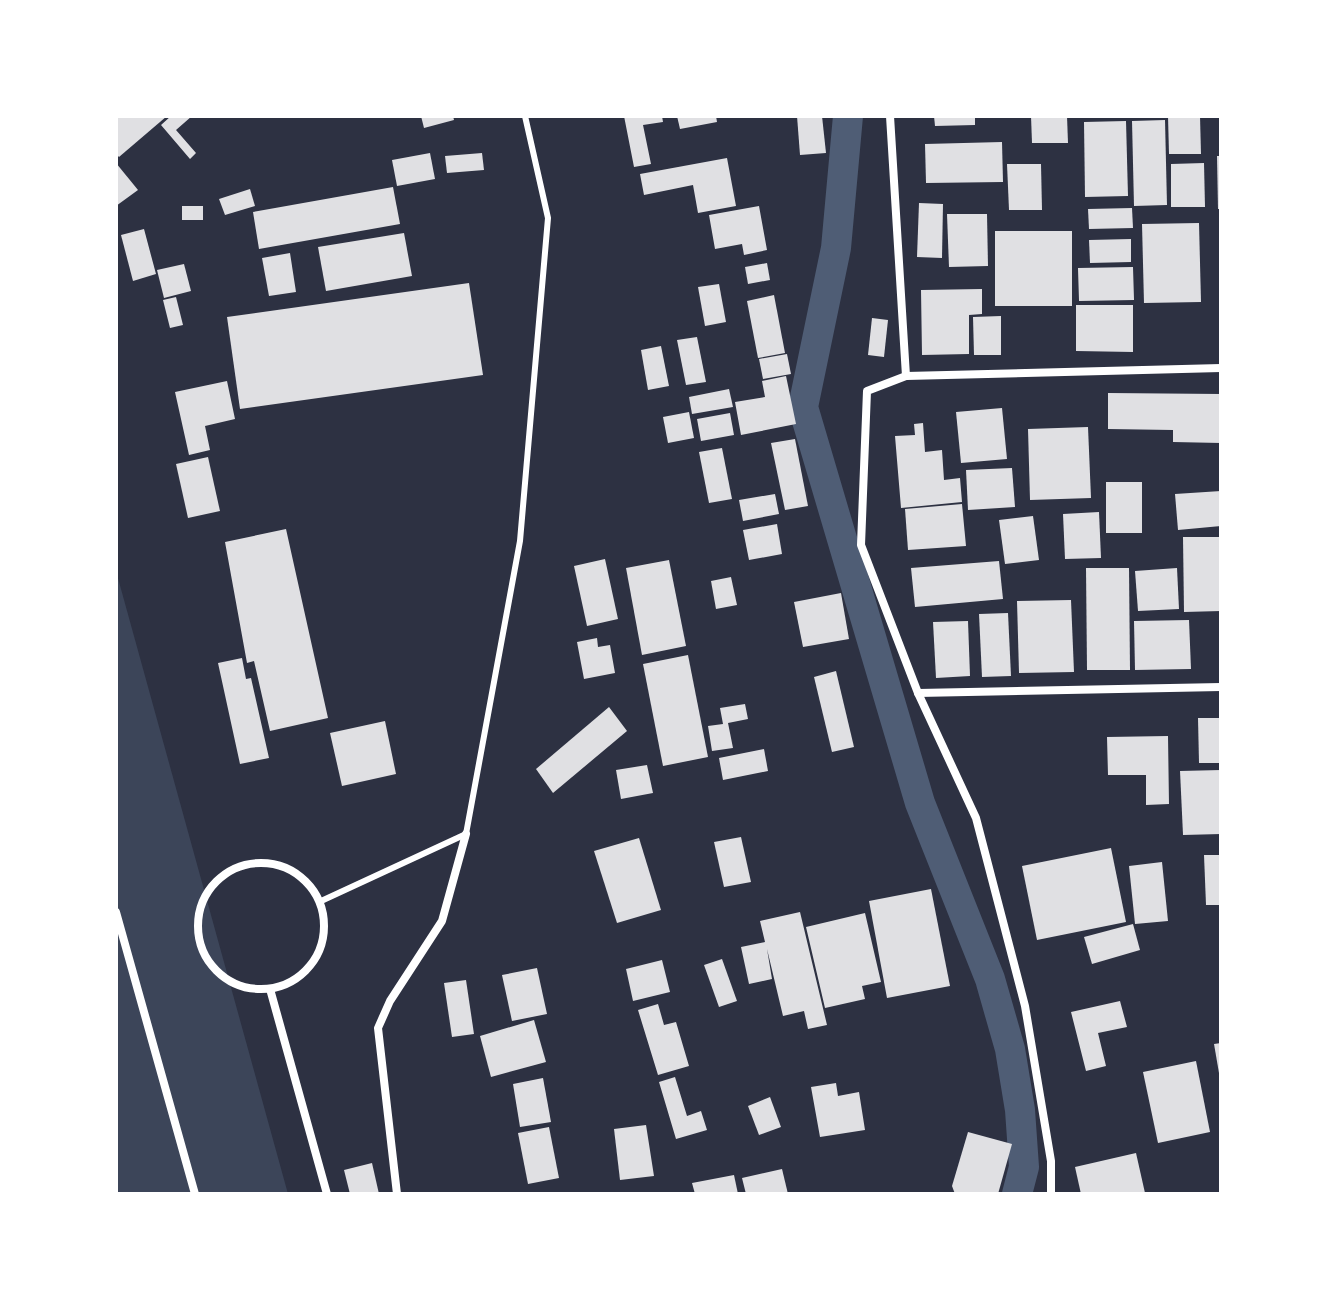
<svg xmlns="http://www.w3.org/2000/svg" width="1337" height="1310" font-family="'Archivo Narrow',sans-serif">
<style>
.green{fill:#3c4559}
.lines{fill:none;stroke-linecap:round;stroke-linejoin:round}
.canal{stroke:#4f5d75;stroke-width:30}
.building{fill:#e0e0e3}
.service{stroke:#fff;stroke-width:6}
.minor{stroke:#fff;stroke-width:8}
</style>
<rect width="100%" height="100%" fill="#2d3142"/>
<!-- green -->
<path class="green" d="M116,571l172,623h-172z"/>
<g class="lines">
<!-- canal -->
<path class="canal" d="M848,116l-12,132 -33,159 117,396 70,176 20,70 10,61 4,57 -7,27"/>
</g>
<!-- building -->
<g class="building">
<path d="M116,116h51l-48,41 -3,-3z"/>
<path d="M171,116h21l-16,14 20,23 -6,6 -29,-34z"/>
<path d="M421,116h32l1,4 -30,8z"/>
<path d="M624,116h38l1,6 -20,3 8,39 -17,3z"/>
<path d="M677,116h39l1,6 -37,7z"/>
<path d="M797,116h25l4,37 -26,2z"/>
<path d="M934,116h41v9l-40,1z"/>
<path d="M1031,116h36l1,27h-36z"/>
<path d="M1168,116h32l1,38h-32z"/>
<path d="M1165,120l2,85 -33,1 -2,-85z"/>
<path d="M1126,121l2,75 -43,1 -1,-75z"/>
<path d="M1002,142l1,40 -77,1 -1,-39z"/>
<path d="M430,153l5,26 -38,7 -5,-26z"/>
<path d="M482,153l2,17 -37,3 -2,-17z"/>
<path d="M1217,156h4v53h-3z"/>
<path d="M727,158l9,48 -38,7 -5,-28 -49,10 -4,-21z"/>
<path d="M116,163l22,27 -22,16z"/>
<path d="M1204,163l1,44h-34v-43z"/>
<path d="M1007,164h34l1,46h-33z"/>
<path d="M393,187l7,37 -141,25 -6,-37z"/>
<path d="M250,189l5,17 -30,9 -6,-16z"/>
<path d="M919,203l24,1 -1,54 -25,-1z"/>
<rect x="182" y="206" width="21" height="14"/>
<path d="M759,206l8,44 -23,5 -2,-11 -27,5 -6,-34z"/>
<path d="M1132,208l1,20 -44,1 -1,-20z"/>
<path d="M947,214h40l1,52 -39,1z"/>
<path d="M1199,223l2,79 -57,1 -2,-79z"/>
<path d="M144,229l12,45 -23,7 -12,-46z"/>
<rect x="995" y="231" width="77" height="75"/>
<path d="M404,233l8,43 -86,15 -8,-44z"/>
<path d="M1131,239v23l-41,1 -1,-23z"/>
<path d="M290,253l6,39 -27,4 -7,-38z"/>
<path d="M767,263l3,17 -22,4 -3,-17z"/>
<path d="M184,264l7,27 -27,7 -7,-28z"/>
<path d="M1133,267l1,33 -55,1 -1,-33z"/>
<path d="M469,283l14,92 -243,34 -13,-92z"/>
<path d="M719,284l7,38 -21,4 -7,-39z"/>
<path d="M982,289v25l-13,1v39l-47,1 -1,-65z"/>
<path d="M774,295l11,58 -27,5 -11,-57z"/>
<path d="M176,297l7,28 -13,3 -7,-28z"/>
<path d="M1076,305h57v47l-57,-1z"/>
<path d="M1001,316v39h-27l-1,-38z"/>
<path d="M872,318l16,2 -4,37 -16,-2z"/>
<path d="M697,337l9,45 -20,3 -9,-45z"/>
<path d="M661,346l8,40 -21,4 -7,-40z"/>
<path d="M787,354l4,20 -28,5 -4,-20z"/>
<path d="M786,376l10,48 -55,11 -6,-33 30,-5 -3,-16z"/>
<path d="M227,381l8,38 -30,7 5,24 -21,5 -14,-63z"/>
<path d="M729,389l4,18 -41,7 -3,-17z"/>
<path d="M1108,393l113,1v49l-48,-1v-12l-65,-1z"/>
<path d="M1002,408l5,51 -46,4 -5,-51z"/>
<path d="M689,412l5,26 -26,5 -5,-26z"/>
<path d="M730,413l4,22 -33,6 -4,-22z"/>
<path d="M923,423l2,29 17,-2 2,30 16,-2 2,24 -61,6 -6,-72 20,-1 -1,-11z"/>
<path d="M1088,427l3,71 -61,2 -2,-71z"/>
<path d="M795,439l13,67 -23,4 -14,-67z"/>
<path d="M722,448l10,51 -23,4 -10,-51z"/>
<path d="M208,457l12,54 -32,7 -12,-54z"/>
<path d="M1012,468l3,39 -47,3 -2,-40z"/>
<rect x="1106" y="482" width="36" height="51"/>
<path d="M1221,491v35l-43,4 -3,-36z"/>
<path d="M775,494l4,20 -36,7 -4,-21z"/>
<path d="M962,504l4,42 -58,4 -3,-41z"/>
<path d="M1099,512l2,46 -36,1 -2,-45z"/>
<path d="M1033,516l6,44 -34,4 -6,-44z"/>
<path d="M777,524l5,30 -33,6 -6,-30z"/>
<path d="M286,529l42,189 -58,13 -16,-70 -7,2 -22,-121z"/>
<path d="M1183,537h38v74l-37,1z"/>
<path d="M605,559l13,60 -31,7 -13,-60z"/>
<path d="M669,560l17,86 -44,9 -16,-87z"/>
<path d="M999,561l4,38 -88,8 -4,-39z"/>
<path d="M1086,568h43l1,102h-43z"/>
<path d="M1177,568l2,41 -41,2 -3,-40z"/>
<path d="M731,577l6,28 -21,4 -5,-28z"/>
<path d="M841,593l8,46 -46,8 -9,-45z"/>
<path d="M1071,600l3,72 -55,1 -2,-72z"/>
<path d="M1008,613l3,63 -29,1 -3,-63z"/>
<path d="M1189,620l2,49 -56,1 -1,-49z"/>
<path d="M968,621l2,55 -34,2 -3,-56z"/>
<path d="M597,638l1,9 12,-2 5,28 -31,6 -7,-37z"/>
<path d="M688,655l20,102 -45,9 -20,-102z"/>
<path d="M242,658l4,21 5,-1 18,80 -29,6 -22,-101z"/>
<path d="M836,671l18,76 -22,5 -18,-75z"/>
<path d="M745,704l3,15 -20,4 5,25 -21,3 -4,-25 15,-2 -3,-16z"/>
<path d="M609,707l18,24 -74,62 -17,-24z"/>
<path d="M1198,718h23v45h-22z"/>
<path d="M385,721l11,53 -54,12 -12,-53z"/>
<path d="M1168,736l1,68 -23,1v-30h-38l-1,-38z"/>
<path d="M764,749l4,22 -45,9 -4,-22z"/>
<path d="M647,765l6,28 -32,6 -5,-29z"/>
<path d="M1221,770v64l-38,1 -3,-64z"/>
<path d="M741,837l10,45 -27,5 -10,-45z"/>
<path d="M639,838l22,72 -44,13 -23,-72z"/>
<path d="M1111,848l15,74 -89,18 -15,-74z"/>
<path d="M1204,855h17v50h-15z"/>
<path d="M1162,862l6,59 -33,3 -6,-58z"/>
<path d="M931,889l19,97 -63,12 -18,-97z"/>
<path d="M800,912l27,113 -19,4 -4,-18 -21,5 -16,-67 5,30 -23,5 -8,-37 24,-5 -5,-21z"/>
<path d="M865,913l16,69 -19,4 3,13 -40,9 -19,-81z"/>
<path d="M1133,924l7,26 -48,14 -8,-27z"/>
<path d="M722,959l15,42 -18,6 -15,-42z"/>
<path d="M662,960l8,32 -37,9 -7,-32z"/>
<path d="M537,968l10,46 -35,7 -10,-46z"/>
<path d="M466,980l8,54 -22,3 -8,-54z"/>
<path d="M1120,1001l7,26 -29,6 8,33 -20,5 -15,-59z"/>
<path d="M658,1004l6,21 12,-3 13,44 -31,9 -20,-65z"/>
<path d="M534,1020l12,42 -55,15 -11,-41z"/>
<path d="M1221,1043v30h-2l-5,-29z"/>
<path d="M1196,1061l14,71 -52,11 -15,-71z"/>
<path d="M675,1077l12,39 14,-5 6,19 -31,9 -17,-57z"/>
<path d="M543,1078l8,44 -31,5 -7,-43z"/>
<path d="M836,1083l2,13 21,-4 6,38 -45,7 -9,-50z"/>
<path d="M770,1097l11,30 -22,8 -11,-29z"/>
<path d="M646,1125l8,51 -34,4 -6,-51z"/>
<path d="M549,1127l10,51 -31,6 -10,-51z"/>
<path d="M968,1132l44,12 -14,50h-43l-3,-8z"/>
<path d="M1136,1153l9,40 -64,1 -6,-27z"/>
<path d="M372,1163l7,31h-29l-6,-24z"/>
<path d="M782,1169l6,25h-42l-4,-16z"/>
<path d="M734,1175l4,19h-43l-3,-11z"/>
</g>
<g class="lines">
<!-- service -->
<path class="service" d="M319,902l147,-68 54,-293 28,-323 -23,-102"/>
<!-- minor -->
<g class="minor">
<path d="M890,116l16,260"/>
<path d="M918,693l303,-6"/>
<circle cx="261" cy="926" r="63"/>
<path d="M116,912l79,282"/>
<path d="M270,989l57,205"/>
<path d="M397,1194l-19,-166 12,-27 52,-80 24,-87"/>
<path d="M1051,1194v-33l-26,-155 -49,-188 -58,-125 -57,-148 6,-154 39,-15 315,-8"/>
</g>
</g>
<!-- border -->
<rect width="1337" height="1310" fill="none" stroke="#ffffff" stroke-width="236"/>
</svg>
